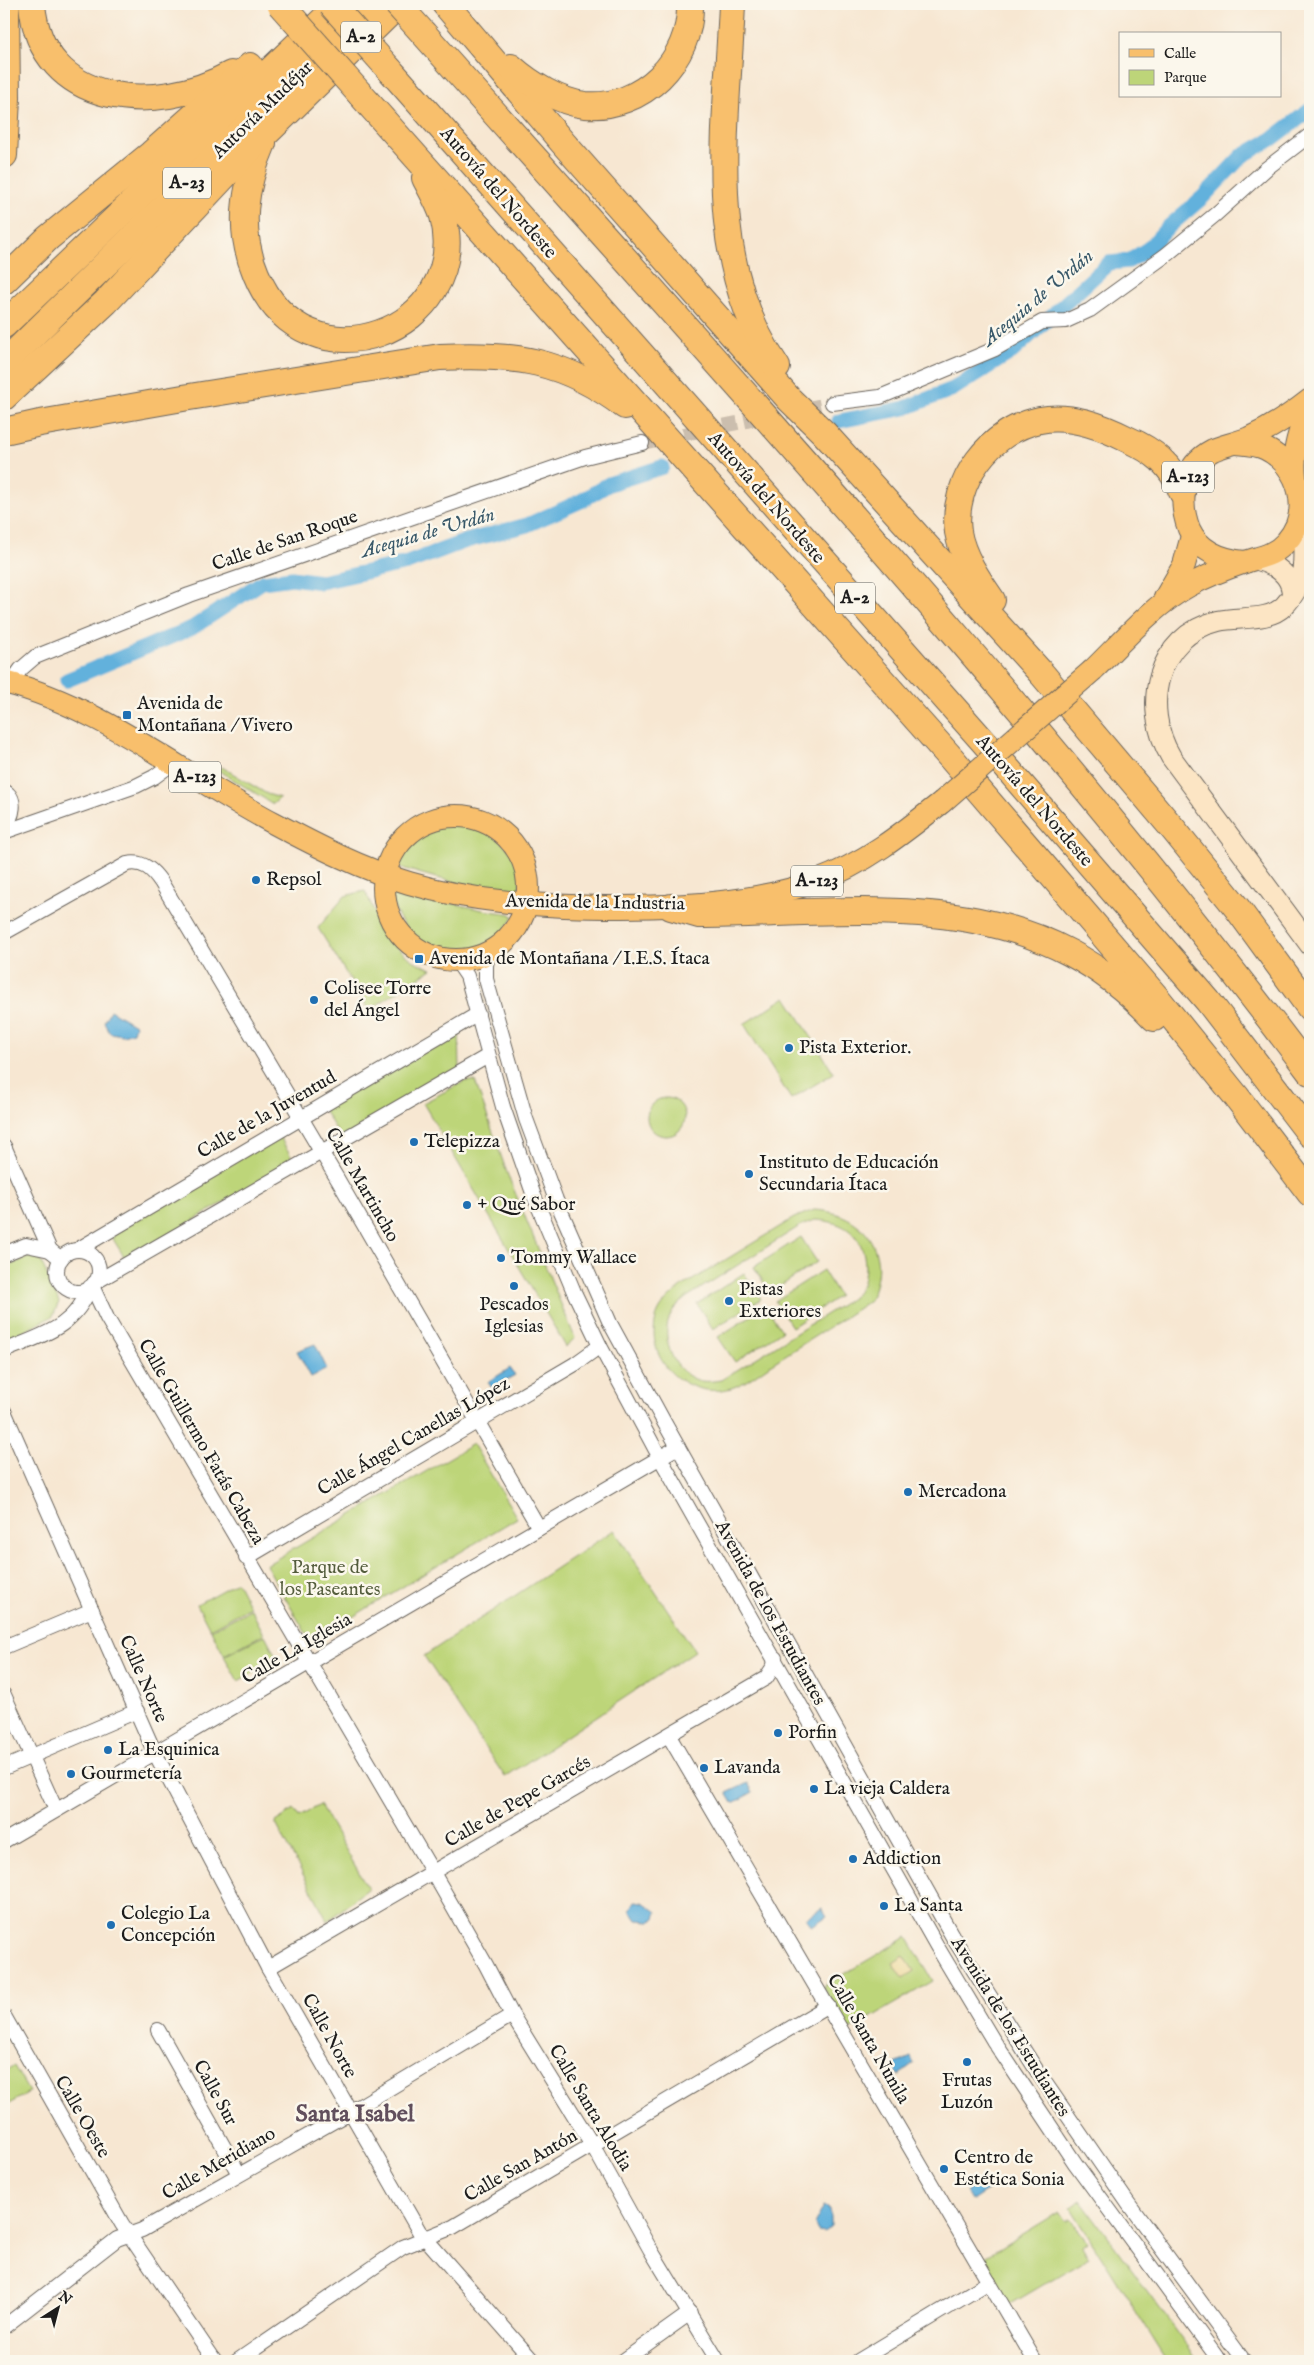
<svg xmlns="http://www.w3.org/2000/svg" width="1314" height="2365" font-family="'IM FELL English',serif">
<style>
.green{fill:#bdd579;stroke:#6c784a;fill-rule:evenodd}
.sand{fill:#eeda9e;stroke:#857b5d}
.water{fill:#62b1dc;stroke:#3f667c}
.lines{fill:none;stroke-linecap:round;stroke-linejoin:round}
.canal{stroke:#62b1dc;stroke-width:15}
.minor-tunnel{stroke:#cbbeae;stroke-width:14;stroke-dasharray:14 7;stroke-linecap:butt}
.minor-casing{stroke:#69635c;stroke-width:16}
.secondary-casing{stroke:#69635c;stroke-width:22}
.primary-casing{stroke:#69635c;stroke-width:24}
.motorway-casing{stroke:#69635c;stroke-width:28}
.minor{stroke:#fff;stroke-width:14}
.secondary{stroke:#fce5c4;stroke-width:20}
.primary{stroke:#f8bf6c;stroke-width:22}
.motorway{stroke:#f8bf6c;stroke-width:26}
.primary-bridge-casing{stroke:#69635c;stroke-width:24;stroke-linecap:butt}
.motorway-bridge-casing{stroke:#69635c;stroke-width:28;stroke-linecap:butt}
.primary-bridge{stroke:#f8bf6c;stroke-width:22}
.motorway-bridge{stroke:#f8bf6c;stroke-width:26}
.poi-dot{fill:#1f6fb2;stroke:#fbf7ec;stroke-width:2}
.labels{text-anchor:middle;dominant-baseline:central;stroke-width:5;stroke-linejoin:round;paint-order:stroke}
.shield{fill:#fbf7ec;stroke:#5f5e5a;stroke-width:1}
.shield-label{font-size:18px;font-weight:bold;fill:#1c1c1c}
.street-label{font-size:19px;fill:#1c1c1c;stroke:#fbf7ec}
.poi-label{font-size:19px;fill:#1c1c1c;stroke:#fbf7ec;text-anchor:start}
.park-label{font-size:19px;fill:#545d3d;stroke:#fbf7ec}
.water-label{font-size:20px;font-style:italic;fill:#385869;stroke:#fbf7ec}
.district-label{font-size:24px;font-weight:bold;fill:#614f5c;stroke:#fbf7ec}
</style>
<rect width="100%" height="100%" fill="#fbf7ec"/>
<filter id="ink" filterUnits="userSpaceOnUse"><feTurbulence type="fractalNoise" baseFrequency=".02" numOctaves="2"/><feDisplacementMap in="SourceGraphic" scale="10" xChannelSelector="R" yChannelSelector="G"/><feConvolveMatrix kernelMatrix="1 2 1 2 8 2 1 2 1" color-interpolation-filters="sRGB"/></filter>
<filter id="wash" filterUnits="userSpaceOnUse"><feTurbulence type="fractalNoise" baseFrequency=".0096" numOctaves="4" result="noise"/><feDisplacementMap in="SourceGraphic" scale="20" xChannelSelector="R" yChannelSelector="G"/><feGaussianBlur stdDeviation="1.12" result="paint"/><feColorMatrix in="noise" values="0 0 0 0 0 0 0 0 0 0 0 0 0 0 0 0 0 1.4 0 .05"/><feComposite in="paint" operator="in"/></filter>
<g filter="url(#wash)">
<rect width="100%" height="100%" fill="#f7e7d2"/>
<!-- green -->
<g class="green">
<path d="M222,767l45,27 13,4 -7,6 -54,-33z"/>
<path d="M447,823c35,-3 81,27 72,67 -17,5 -106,-16 -123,-25l-1,-3c12,-22 28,-34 52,-39z"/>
<path d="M391,890l92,20 28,4 2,3c-24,44 -88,47 -113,2 -5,-8 -10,-19 -9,-29z"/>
<path d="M365,891c17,36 27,64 67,78l-63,41 -51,-82 27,-32z"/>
<path d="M786,997l48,76 -43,26 -47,-75z"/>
<path d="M459,1025l1,46 -118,69 -21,-35z"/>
<path d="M465,1081h10l32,92 68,165 -9,9 -143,-244z"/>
<circle cx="666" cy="1117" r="19"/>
<path d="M278,1134l16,27 -168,99 -16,-26z"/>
<path d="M814,1210c51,2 79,44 55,91 -30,21 -62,40 -93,60 -13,8 -28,21 -42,26 -40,15 -87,-20 -79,-64 2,-16 14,-26 26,-36l113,-69zM815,1220c29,1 50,15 50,47 -1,16 -3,23 -16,33l-128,80c-7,1 -13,2 -20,1 -27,-6 -42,-43 -30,-67 3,-7 10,-12 16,-17l113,-71z"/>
<path d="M801,1237l16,25 -47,31 -16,-26z"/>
<path d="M33,1255l8,6 18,41 -6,14 -49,26v-74z"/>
<path d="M823,1270l16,26 -47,31 -17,-26z"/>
<path d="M744,1273l17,26 -48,30 -16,-25z"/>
<path d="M766,1306l16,25 -47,31 -17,-25z"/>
<path d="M473,1444l44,74 -206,124 -45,-77z"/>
<path d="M614,1530l81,121 -190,126 -81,-121z"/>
<path d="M237,1582l13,25 -40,22 -13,-25z"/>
<path d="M251,1609l13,25 -40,21 -13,-25z"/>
<path d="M265,1635l13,25 -40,21 -14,-25z"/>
<path d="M320,1805l48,83 -40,33 -53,-99 19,-12 5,7z"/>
<path d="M907,1937l26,44 -85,50 -26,-44z"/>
<path d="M14,2066l15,26 -25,15v-34z"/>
<path d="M1081,2200l117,161h-31l-96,-153z"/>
<path d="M1059,2212l7,10 4,-3 17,23 -5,4 7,12 -80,47 -27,-46z"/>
</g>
<!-- sand -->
<path class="sand" d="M904,1956l10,15 -11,7 -10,-15z"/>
<!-- water -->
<g class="water">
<path d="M110,1010l25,15 -2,7 -10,3 -13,-2 -6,-11z"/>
<path d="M315,1344l12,25 -16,8 -14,-26z"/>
<path d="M510,1368l5,7 -23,13 -4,-6z"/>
<path d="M748,1783l5,9 -20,11 -6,-10z"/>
<path d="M635,1901l8,1 14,10 -2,6 -5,3 -13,-1 -7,-10z"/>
<path d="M822,1908l5,8 -15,10 -6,-8z"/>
<path d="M911,2057l3,7 -15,11 -6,-10z"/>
<path d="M984,2181l6,8 -18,12 -6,-10z"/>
<path d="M824,2206l4,1 3,9v11l-6,5 -7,-1 -4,-6z"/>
</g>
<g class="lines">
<!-- canal -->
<g class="canal">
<path d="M839,421l66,-13 48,-19 59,-37 97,-89 20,-2 20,-13 17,-19 37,-32 39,-41 30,-17 38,-29"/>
<path d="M67,680l125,-52 70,-46 30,-4 29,4 86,-19 59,-22 61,-16 54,-24 28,-17 53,-17"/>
</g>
</g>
</g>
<g filter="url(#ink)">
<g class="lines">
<!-- minor-tunnel -->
<path class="minor-tunnel" d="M642,443l190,-40"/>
<defs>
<g id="minor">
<path d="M832,403l48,-6 115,-48 47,-27 24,-1 24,-11 76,-55 50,-41 51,-46 43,-33"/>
<path d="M11,683l10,-14 14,-12 154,-62 396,-138 57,-14"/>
<path d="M4,791c14,7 9,27 0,36"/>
<path d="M4,832l132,-46 18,-9 19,-14"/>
<path d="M4,933l123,-69c16,-4 26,6 34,18l177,298 201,348"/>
<path d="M489,952l-3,13v14l40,140 30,81 54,123 54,99 290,517 85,135 89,129 116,158"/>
<path d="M456,960l11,16 36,131 31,89 40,96 26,54 59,110 279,492 55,92 82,123 145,198"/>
<path d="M4,1146l46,104 11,9"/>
<path d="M77,1250l401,-236"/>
<circle cx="78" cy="1271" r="21"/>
<path d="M4,1254l22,-9 24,5"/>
<path d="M94,1283l394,-227"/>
<path d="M92,1286l15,32 335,570 44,77 26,50 81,131 57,103 68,112"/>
<path d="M4,1351c37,-16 70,-22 86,-64"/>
<path d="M4,1411l150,340 114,217 151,263 114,130"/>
<path d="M246,1558l329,-194 25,-18"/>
<path d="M4,1647l88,-37"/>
<path d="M4,1695l52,115"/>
<path d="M669,1736l366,625"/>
<path d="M4,1768l133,-57"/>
<path d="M4,1841l674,-394"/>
<path d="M268,1968l498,-290 8,-12 1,-8"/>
<path d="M4,2016l118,208 93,137"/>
<path d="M158,2030l81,144"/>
<path d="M4,2327l113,-88 25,-9 208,-118 162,-97"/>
<path d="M237,2361l166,-114 50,-20 375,-221"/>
<path d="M623,2361l67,-48"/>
<path d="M858,2361l131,-79"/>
</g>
<g id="secondary">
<path d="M1301,512c2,34 10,67 -17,94 -16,16 -45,10 -66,15 -62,15 -77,86 -47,136l139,188"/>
<path d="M1258,560c18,5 34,15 34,35"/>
</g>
<g id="primary">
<path d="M1295,476c-3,-26 5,-47 15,-70"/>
<path d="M1245,562c-23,-2 -46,-11 -56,-33 -11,-29 -7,-63 24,-79 12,-5 24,-7 36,-12 22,-10 42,-23 61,-38"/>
<path d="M1165,598l19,-33 8,-29"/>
<path d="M1093,670c31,-30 59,-64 97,-85 17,-9 34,-16 52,-22 17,-6 32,-7 44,-21 27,-30 14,-76 -20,-93 -9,-5 -19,-5 -29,-6"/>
<path d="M4,682c97,24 182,95 270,141 43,23 88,46 135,60 64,19 130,23 197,24 70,0 144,-2 211,-26 47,-17 86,-48 125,-79"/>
<circle cx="456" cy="888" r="72"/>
</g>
<g id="motorway">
<path d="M32,4c9,104 125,111 199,70"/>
<path d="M445,4l119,140 225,255 35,34 218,241 132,156 63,78 73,100"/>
<path d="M732,4c-5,122 -29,256 45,363"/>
<path d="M424,34c302,340 612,674 886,1038"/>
<path d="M511,67c19,17 48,35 74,38 57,5 107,-45 105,-101"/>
<path d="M390,70l616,697 202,234 102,133"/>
<path d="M361,95l591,664 205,239 79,98 74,97"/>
<path d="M263,143c-19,44 -26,86 -7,131 50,122 217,55 187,-58 -4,-13 -12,-26 -18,-38"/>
<path d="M4,155l3,-57 -1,-94"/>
<path d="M4,281l44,-43 103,-84 99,-88"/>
<path d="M4,325l336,-321"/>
<path d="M4,363l368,-359"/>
<path d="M4,397l102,-95 138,-147 155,-151"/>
<path d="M4,431l36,-8 143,-25 257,-41c74,-4 124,3 185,49"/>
<path d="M992,600c-14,-20 -30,-44 -34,-68 -7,-50 32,-102 82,-112 30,-6 61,6 87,19 27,12 44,25 55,53"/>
<path d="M671,907l28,8c167,-1 328,-33 455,103"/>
</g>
</defs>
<!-- minor casing -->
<use href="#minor" class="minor-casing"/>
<!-- secondary casing -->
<use href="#secondary" class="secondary-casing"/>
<!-- primary casing -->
<use href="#primary" class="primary-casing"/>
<!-- motorway casing -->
<use href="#motorway" class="motorway-casing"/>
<!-- minor -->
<use href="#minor" class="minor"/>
<!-- secondary -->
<use href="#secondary" class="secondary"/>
<!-- primary -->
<use href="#primary" class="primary"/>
<!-- motorway -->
<use href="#motorway" class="motorway"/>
<defs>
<path id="primary-bridge" d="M942,802l151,-132"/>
<g id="motorway-bridge">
<path d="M280,4l81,91"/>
<path d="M331,4l59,66"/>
<path d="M397,4l27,30"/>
</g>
</defs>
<!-- primary-bridge casing -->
<use href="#primary-bridge" class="primary-bridge-casing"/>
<!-- motorway-bridge casing -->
<use href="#motorway-bridge" class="motorway-bridge-casing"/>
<!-- primary-bridge -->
<use href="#primary-bridge" class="primary-bridge"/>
<!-- motorway-bridge -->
<use href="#motorway-bridge" class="motorway-bridge"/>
</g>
</g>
<!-- markers -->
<g class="poi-dot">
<rect x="122" y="710" width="10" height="10" rx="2.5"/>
<circle cx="256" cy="880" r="5"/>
<rect x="414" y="954" width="10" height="10" rx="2.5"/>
<circle cx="314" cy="1000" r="5"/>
<circle cx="789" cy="1048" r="5"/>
<circle cx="414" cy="1142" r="5"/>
<circle cx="749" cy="1174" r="5"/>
<circle cx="467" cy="1205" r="5"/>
<circle cx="501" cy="1258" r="5"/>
<circle cx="514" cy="1286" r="5"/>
<circle cx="729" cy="1301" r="5"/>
<circle cx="908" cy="1492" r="5"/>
<circle cx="778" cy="1733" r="5"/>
<circle cx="108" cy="1750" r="5"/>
<circle cx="704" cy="1768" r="5"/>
<circle cx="71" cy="1774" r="5"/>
<circle cx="814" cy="1789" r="5"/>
<circle cx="853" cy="1859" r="5"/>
<circle cx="884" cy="1906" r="5"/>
<circle cx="111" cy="1925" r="5"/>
<circle cx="967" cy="2062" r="5"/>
<circle cx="944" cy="2169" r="5"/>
</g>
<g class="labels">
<!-- shield labels -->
<g class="shield">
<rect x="341" y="21.5" width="40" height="31" rx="4"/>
<rect x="163" y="167.5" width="48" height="31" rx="4"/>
<rect x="1162" y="461.5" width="52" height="31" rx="4"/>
<rect x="835" y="582.5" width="40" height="31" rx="4"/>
<rect x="169" y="761.5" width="52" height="31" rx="4"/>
<rect x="791" y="865.5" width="52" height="31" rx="4"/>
</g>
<g class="shield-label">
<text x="361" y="37">A-2</text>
<text x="187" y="183">A-23</text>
<text x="1188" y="477">A-123</text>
<text x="855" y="598">A-2</text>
<text x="195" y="777">A-123</text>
<text x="817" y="881">A-123</text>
</g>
<!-- street labels -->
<g class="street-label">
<text transform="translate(263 110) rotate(-44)">Autovía Mudéjar</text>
<text transform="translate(498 193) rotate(49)">Autovía del Nordeste</text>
<text transform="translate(766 498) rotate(49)">Autovía del Nordeste</text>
<text transform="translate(285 541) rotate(-19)">Calle de San Roque</text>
<text transform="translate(1034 801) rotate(49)">Autovía del Nordeste</text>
<text transform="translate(595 903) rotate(1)">Avenida de la Industria</text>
<text transform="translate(267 1115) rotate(-30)">Calle de la Juventud</text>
<text transform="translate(362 1185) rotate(60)">Calle Martincho</text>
<text transform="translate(414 1437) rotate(-30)">Calle Ángel Canellas López</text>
<text transform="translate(201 1442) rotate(60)">Calle Guillermo Fatás Cabeza</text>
<text transform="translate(770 1613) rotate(61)">Avenida de los Estudiantes</text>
<text transform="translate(297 1649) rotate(-30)">Calle La Iglesia</text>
<text transform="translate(143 1679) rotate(66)">Calle Norte</text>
<text transform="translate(518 1802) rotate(-30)">Calle de Pepe Garcés</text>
<text transform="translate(1010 2027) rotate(58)">Avenida de los Estudiantes</text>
<text transform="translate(329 2036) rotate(61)">Calle Norte</text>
<text transform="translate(868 2039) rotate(60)">Calle Santa Nunila</text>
<text transform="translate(215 2093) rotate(61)">Calle Sur</text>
<text transform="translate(590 2108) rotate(59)">Calle Santa Alodia</text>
<text transform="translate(82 2117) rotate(60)">Calle Oeste</text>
<text transform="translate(219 2164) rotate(-30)">Calle Meridiano</text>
<text transform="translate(521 2166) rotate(-30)">Calle San Antón</text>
</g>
<!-- poi labels -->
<g class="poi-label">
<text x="137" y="704">Avenida de<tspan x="137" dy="22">Montañana / Vivero</tspan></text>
<text x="266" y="880">Repsol</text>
<text x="429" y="959">Avenida de Montañana / I.E.S. Ítaca</text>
<text x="324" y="989">Colisee Torre<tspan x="324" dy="22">del Ángel</tspan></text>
<text x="799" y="1048">Pista Exterior.</text>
<text x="424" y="1142">Telepizza</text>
<text x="759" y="1163">Instituto de Educación<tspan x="759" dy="22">Secundaria Ítaca</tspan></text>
<text x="477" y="1205">+ Qué Sabor</text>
<text x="511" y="1258">Tommy Wallace</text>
<text x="739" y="1290">Pistas<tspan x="739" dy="22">Exteriores</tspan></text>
<text x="514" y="1305" text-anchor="middle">Pescados<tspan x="514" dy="22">Iglesias</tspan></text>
<text x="918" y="1492">Mercadona</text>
<text x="788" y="1733">Porfin</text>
<text x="118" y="1750">La Esquinica</text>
<text x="714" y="1768">Lavanda</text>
<text x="81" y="1774">Gourmetería</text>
<text x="824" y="1789">La vieja Caldera</text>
<text x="863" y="1859">Addiction</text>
<text x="894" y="1906">La Santa</text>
<text x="121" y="1914">Colegio La<tspan x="121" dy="22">Concepción</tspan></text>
<text x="967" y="2081" text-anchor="middle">Frutas<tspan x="967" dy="22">Luzón</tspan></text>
<text x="954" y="2158">Centro de<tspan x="954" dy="22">Estética Sonia</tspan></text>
</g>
<!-- park labels -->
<g class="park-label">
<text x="330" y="1568">Parque de<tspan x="330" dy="22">los Paseantes</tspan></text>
</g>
<!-- water labels -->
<g class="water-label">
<text transform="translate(1038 298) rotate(-40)">Acequia de Urdán</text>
<text transform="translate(428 533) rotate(-16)">Acequia de Urdán</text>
</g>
<!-- district labels -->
<g class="district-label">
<text x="355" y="2114">Santa Isabel</text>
</g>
</g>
<!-- margin -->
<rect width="1314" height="2365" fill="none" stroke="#fbf7ec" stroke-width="20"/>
<!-- legend -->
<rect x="1119" y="32" width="162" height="65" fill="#fbf7ec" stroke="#a29f99"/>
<rect x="1129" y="49" width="25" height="8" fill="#f8bf6c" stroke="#a29f99"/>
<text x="1164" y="58" font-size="15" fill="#1c1c1c">Calle</text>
<rect x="1129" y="70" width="25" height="15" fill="#bdd579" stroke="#a29f99"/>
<text x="1164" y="82" font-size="15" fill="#1c1c1c">Parque</text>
<!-- north arrow -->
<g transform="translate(58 2308) rotate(36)" stroke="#fbf7ec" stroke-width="4" paint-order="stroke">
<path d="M0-4L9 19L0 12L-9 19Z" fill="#1c1c1c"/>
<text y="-8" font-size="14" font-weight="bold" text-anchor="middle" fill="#1c1c1c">N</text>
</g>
</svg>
